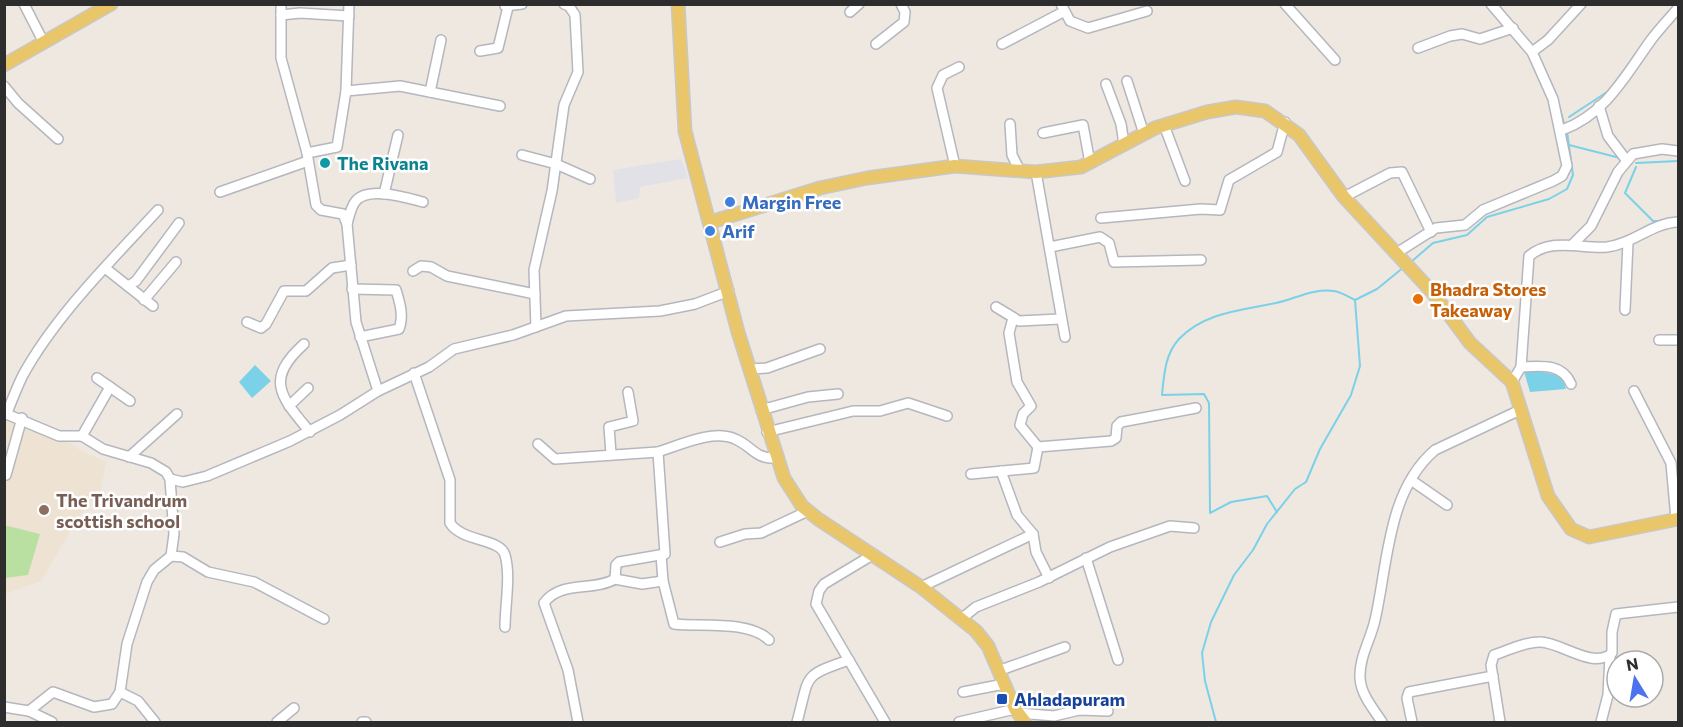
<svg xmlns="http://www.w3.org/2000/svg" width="1683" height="727" font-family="Commissioner,sans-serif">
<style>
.industrial{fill:#e2e1e7}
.education{fill:#eee3d2}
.green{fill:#bae0a1}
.water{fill:#7bd1e8}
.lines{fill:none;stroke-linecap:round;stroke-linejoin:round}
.stream{stroke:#7bd1e8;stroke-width:2}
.minor-casing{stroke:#b4b7bf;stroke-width:12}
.major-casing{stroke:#c8c8c8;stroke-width:15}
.minor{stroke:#fff;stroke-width:9}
.major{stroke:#e9c66a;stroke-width:12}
.culture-dot{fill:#0f9aa8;stroke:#fff;stroke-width:2}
.shop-dot{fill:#3f7fe0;stroke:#fff;stroke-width:2}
.food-dot{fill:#e8710a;stroke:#fff;stroke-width:2}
.education-dot{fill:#8d6e63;stroke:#fff;stroke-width:2}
.transit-dot{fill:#1a4fb4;stroke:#fff;stroke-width:2}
.labels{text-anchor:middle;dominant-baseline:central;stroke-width:5;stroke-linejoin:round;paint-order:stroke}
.culture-label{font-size:18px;font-weight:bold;fill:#0d838f;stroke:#fff;text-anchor:start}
.shop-label{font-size:18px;font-weight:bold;fill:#366cbe;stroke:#fff;text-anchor:start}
.food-label{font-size:18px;font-weight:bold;fill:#c56008;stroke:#fff;text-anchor:start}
.education-label{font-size:18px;font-weight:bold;fill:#785e54;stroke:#fff;text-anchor:start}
.transit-label{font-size:18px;font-weight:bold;fill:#164399;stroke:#fff;text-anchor:start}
</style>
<rect width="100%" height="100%" fill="#eee8e1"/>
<!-- industrial -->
<path class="industrial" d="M681,159l7,19 -48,9 -1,11 -23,5 -3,-33z"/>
<!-- education -->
<path class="education" d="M5,414l37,10 38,26 26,12 -5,27 -23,29 -37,63 -36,13z"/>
<!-- green -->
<path class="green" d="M4,525l36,9 -12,41 -23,3z"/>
<!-- water -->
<g class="water">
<path d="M255,365l16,16 -19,17 -13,-16z"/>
<path d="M1523,368l39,8 4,13 -36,3z"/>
</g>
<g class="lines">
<!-- stream -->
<g class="stream">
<path d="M1542,39l9,-9"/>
<path d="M1557,98l8,29"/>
<path d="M1569,117l41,-27 10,-13"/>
<path d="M1569,145l51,13"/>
<path d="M1636,163l42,-2"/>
<path d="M1636,167l-11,26 28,28h10"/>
<path d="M1411,262l22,-19 34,-8 20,-18 62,-18 18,-10 6,-14 -6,-43"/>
<path d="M1277,512l-10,-16 -36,6 -21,11 -1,-110 -5,-9 -42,1c2,-20 3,-41 17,-56 26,-27 64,-29 97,-36 19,-4 37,-15 58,-12 7,1 15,6 21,9"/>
<path d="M1216,722l-11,-41 -3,-28 9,-31 23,-47 19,-25 14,-26 28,-35 11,-7 14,-33 31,-54 9,-29 -5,-66 22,-11 27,-22"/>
</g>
<defs>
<g id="minor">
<path d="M24,4l20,39"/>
<path d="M281,4v54l26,95 9,52 5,5 22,4 4,10 9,98 22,69"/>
<path d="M1061,4l9,17 18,7 59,-17"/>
<path d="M1285,4l50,56"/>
<path d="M505,6l17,-2"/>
<path d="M850,12l9,-8"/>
<path d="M281,15l19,-2 49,3"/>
<path d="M876,44l28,-22 1,-10 -4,-8"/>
<path d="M1002,44l61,-32"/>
<path d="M1418,48l32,-12 12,-2 18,5 33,-11"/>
<path d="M480,51l18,-3 10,-41"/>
<path d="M1532,52l16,-12 33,-36"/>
<path d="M1127,81l17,53"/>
<path d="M1106,84l15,40 3,20"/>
<path d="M4,86l14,17 40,36"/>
<path d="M346,91l3,-87"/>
<path d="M430,92l11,-52"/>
<path d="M1599,106l9,30 19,25"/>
<path d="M1010,124l2,31 8,16"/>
<path d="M1164,125l21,56"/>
<path d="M1562,130c44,-16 63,-54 89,-90 8,-11 18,-21 27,-32"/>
<path d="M1043,133l40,-8 7,38"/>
<path d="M307,153l30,-6 9,-56 54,-5 100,20"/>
<path d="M522,155l34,9 34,15"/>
<path d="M955,166l-18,-78 6,-13 16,-8"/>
<path d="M1036,172l29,165"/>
<path d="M220,192l88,-31"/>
<path d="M384,194l14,-59"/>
<path d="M1344,197l46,-24 12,-1 29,60"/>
<path d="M1101,218l100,-9 19,1 9,-30 48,-28 8,-30"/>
<path d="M347,224c2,-7 4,-17 8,-22 12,-17 52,-4 68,0"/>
<path d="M1573,244l18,-18 27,-54 15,-18 29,-5 16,2"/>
<path d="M1050,247l50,-10 9,6 5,19 87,-2"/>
<path d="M1395,254l41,-26 29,-3 18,-15 70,-29 9,-5 5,-10 -14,-67 -21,-47 -41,-48"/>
<path d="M105,268l48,38"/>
<path d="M413,271l8,-5 10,1 16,9 88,18"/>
<path d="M128,286l8,-5 43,-58"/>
<path d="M352,289l44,1c4,13 8,26 3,39l-39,8"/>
<path d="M144,300l32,-38"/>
<path d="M996,307l23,14 41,-2"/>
<path d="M1625,310l3,-68"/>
<path d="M1013,318l-4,15 8,49 14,24 -8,8 -3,11 18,22"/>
<path d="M247,322l14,6 5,-4 18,-33h22l26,-23 19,-3"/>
<path d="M536,327l-2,-57 18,-79 12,-86 14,-33 -3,-57 -6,-9 -5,-2"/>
<path d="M1659,340h19"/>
<path d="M304,344c-40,36 -23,53 6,88"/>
<path d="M1521,367c20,-1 41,-4 50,17"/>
<path d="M749,369l18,-1 53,-19"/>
<path d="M414,373l36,107v43c12,19 50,15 55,32 6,21 0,50 0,72"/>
<path d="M97,378l33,23"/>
<path d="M1512,382l9,-15 8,-111c23,-19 52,-7 78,-9 26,-3 45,-24 71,-25"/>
<path d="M1634,391l37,72 5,56"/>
<path d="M289,406l19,-18"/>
<path d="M761,410l47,-13 30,-3"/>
<path d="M4,413l55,23h23l21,13 48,14 15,9 4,7 4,55 -3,22 -17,14 -7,12 -20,62 -7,48 -8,12 -18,3 -41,-15 -24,19 -25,-4"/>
<path d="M7,413c5,-13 10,-26 16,-38 33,-60 89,-115 135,-165"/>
<path d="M767,432l86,-21h27l28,-8 39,13"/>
<path d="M82,436l28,-49"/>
<path d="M538,444l17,15 103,-7"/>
<path d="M611,454l-2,-27 24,-6 -5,-29"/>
<path d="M129,457l48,-43"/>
<path d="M1001,471l16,44 16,19 3,18 13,26"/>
<path d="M971,474l63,-6 4,-21 73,-6 5,-3 1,-12 4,-4 75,-14"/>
<path d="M6,475l16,-57"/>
<path d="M170,479l13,3 24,-6 83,-35 50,-26 38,-24 51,-24 25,-18 59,-14 53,-19 94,-5 35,-7 34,-13"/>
<path d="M1411,480l36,25"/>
<path d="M720,542l25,-8 16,-1 47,-22"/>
<path d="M874,554l-50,30 -5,7 -3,13 69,118"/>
<path d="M661,555l2,26 11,43c27,3 75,-4 95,16"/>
<path d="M171,556l12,1 25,15 46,10 70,37"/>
<path d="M1086,558l32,102"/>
<path d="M615,579l27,5 21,-3"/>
<path d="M921,587l112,-53"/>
<path d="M961,619l15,-12 63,-25 71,-35 60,-21 24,2"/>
<path d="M998,671l67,-24"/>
<path d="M120,692l18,9 17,21"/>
<path d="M963,692l41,-8"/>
<path d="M29,711l23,11"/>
<path d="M1019,713l35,3 25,-6 29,1"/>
<path d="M277,722l17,-14"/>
<path d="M362,722h4"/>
<path d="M578,722l-10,-52 -24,-67c17,-23 49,-11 71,-24l1,-14 3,-3 46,-8 -7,-102c22,-7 55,-23 77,-13 17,7 20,20 40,19"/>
<path d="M797,722c13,-47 4,-46 52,-62"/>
<path d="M959,722l56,-13"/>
<path d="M1382,722c-9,-14 -21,-27 -22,-44 -1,-21 11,-39 15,-58 13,-56 12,-129 60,-170l85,-40"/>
<path d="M1412,722l-5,-24 2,-6 84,-16"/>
<path d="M1500,722l-9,-57 3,-10c15,-5 30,-13 46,-13 21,0 53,28 72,11v-21l4,-18 62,-7"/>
<path d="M1601,722l7,-27 2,-39"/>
</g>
<g id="major">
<path d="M678,4l7,127 53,201 46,146 18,28 16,13 103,68 55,44 12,15 27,63 10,13"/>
<path d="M4,65l107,-61"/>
<path d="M711,222l109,-34 47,-10 88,-12 81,6 45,-5 74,-39 52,-16 29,-5 29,4 34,24 45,62 89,96 37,50 42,39 36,114 23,33 18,8 89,-18"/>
</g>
</defs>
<!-- minor casing -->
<use href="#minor" class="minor-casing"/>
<!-- major casing -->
<use href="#major" class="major-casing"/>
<!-- minor -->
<use href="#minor" class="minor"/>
<!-- major -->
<use href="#major" class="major"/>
</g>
<!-- markers -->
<circle class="culture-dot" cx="325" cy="163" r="6"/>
<g class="shop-dot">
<circle cx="730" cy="202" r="6"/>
<circle cx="710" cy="231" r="6"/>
</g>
<circle class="food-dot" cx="1418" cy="299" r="6"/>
<circle class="education-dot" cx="44" cy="510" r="6"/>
<rect class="transit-dot" x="996" y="693" width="12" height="12" rx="3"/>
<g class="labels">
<!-- culture labels -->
<g class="culture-label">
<text x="337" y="163">The Rivana</text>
</g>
<!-- shop labels -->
<g class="shop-label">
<text x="742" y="202">Margin Free</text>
<text x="722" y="231">Arif</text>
</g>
<!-- food labels -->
<g class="food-label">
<text x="1430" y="289">Bhadra Stores<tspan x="1430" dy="21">Takeaway</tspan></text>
</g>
<!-- education labels -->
<g class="education-label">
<text x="56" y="500">The Trivandrum<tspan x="56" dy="21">scottish school</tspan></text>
</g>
<!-- transit labels -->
<g class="transit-label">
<text x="1014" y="699">Ahladapuram</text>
</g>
</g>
<!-- border -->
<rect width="1683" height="727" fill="none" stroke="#2d2d2d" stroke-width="12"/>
<!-- north arrow -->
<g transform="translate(1635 679) rotate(349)"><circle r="28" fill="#ffffff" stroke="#ababab" stroke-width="1.5"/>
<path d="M0-4.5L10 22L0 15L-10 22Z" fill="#4c72f0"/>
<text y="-9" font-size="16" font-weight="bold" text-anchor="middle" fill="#2d2d2d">N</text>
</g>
</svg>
